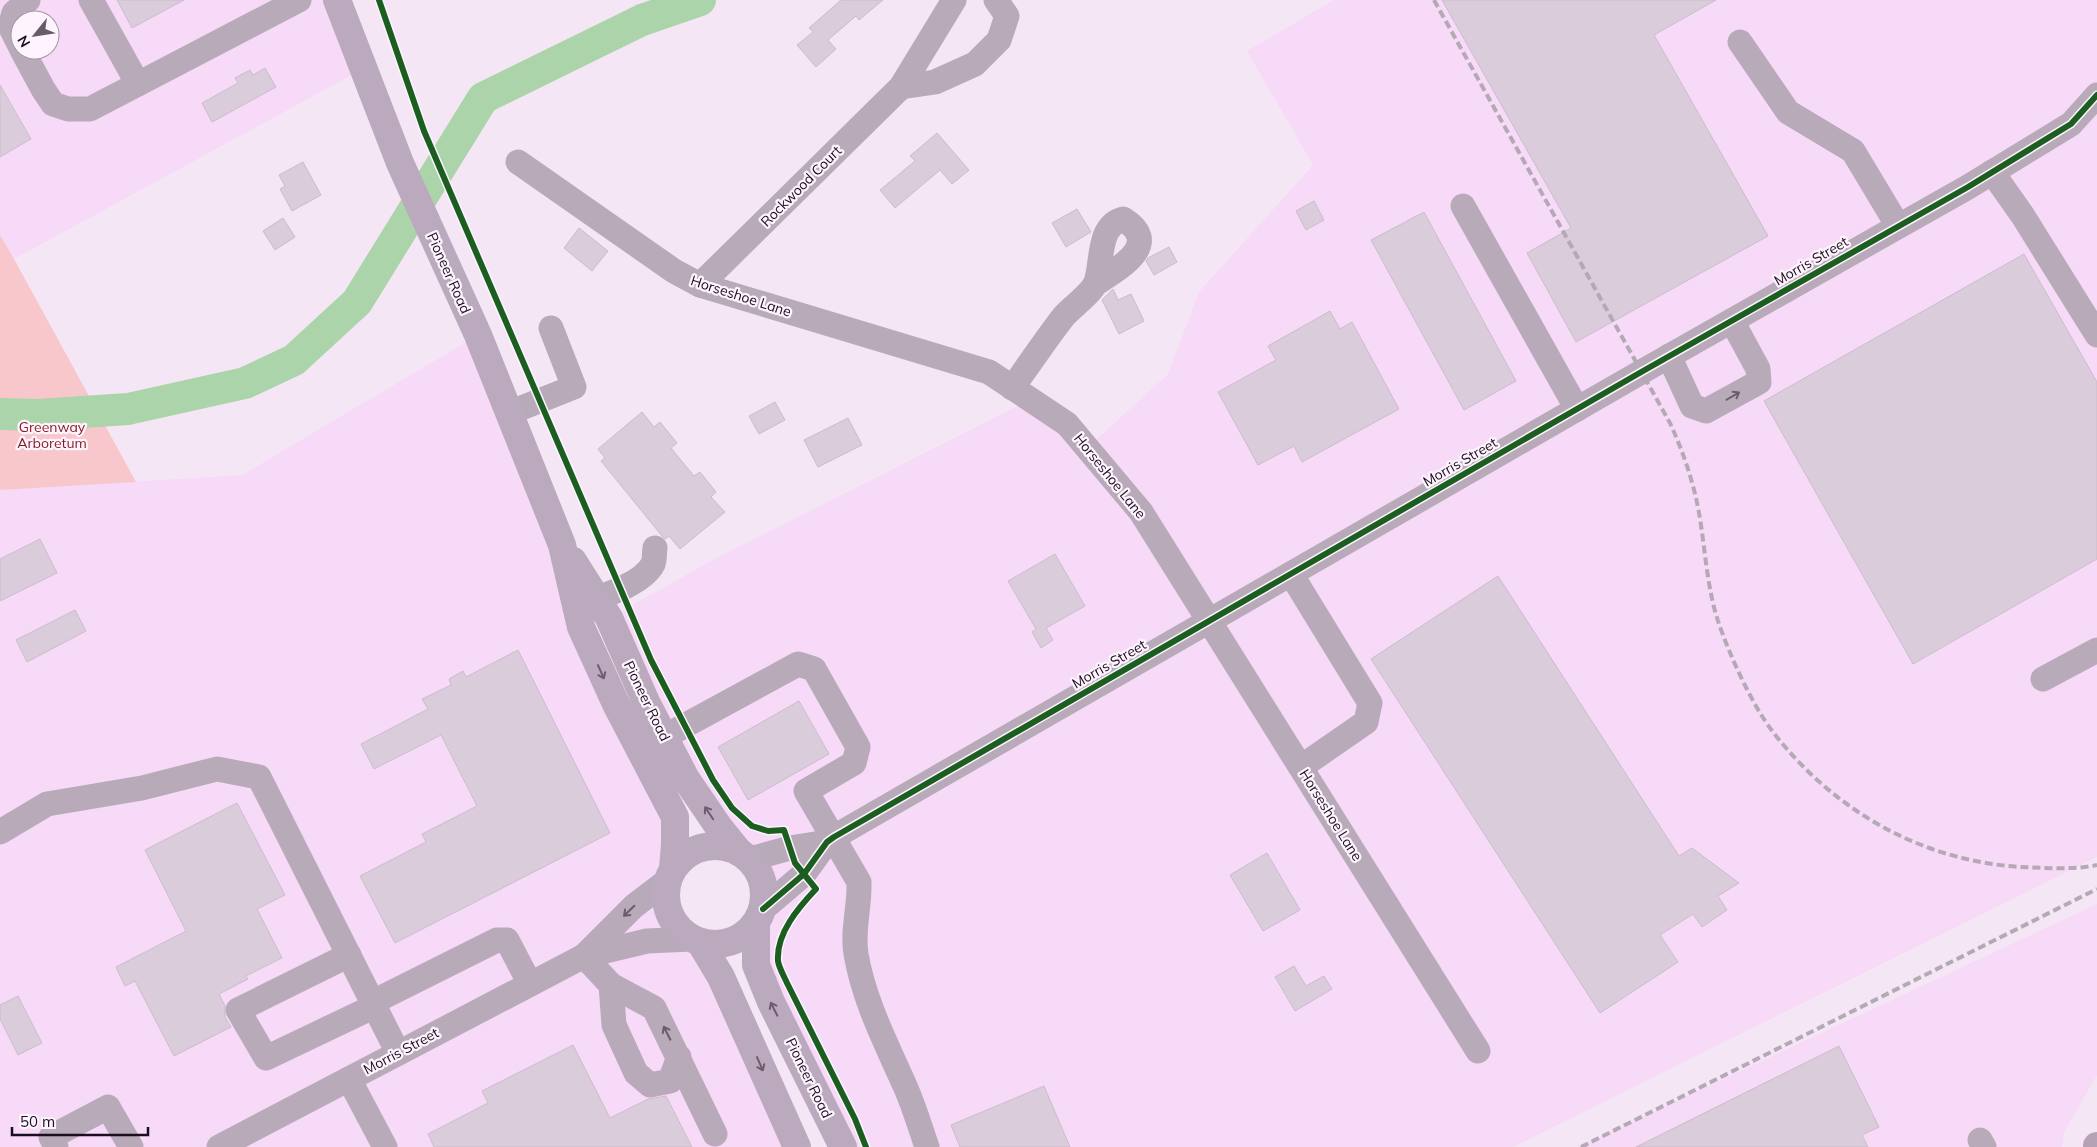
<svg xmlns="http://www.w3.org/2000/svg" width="2097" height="1147" font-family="Mulish,sans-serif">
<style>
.built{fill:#f6daf8;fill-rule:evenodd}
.green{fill:#f7c7cb}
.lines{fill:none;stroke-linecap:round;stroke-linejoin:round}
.river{stroke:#abd4aa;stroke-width:32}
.building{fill:#dbccdc;stroke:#cbbccc}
.minor{stroke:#b9aaba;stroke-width:25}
.major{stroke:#bbaabd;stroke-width:28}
.highway{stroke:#b5a2b7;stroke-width:28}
.rail{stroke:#b5a9b6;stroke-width:4;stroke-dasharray:8 4;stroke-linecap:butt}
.cycleway-casing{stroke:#fdf4fe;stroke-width:9}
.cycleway{stroke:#1b5e20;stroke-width:6}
.oneway{stroke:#6b5c6c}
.oneway2{stroke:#6c5c6e}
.labels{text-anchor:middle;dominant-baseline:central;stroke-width:4.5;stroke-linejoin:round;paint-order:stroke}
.street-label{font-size:14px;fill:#1d0e1f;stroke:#fdf4fe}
.park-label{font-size:14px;fill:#87191f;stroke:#fdf4fe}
</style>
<rect width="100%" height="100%" fill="#f5e6f6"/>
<!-- built -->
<g class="built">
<path d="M0,0h337l26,69 -349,190 -14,-24zM20,20h30v30h-30z"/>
<path d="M1334,0h763v857l-584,290h-670l-72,-145 -7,-114 -6,-17 -8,-12 -11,-7 -130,-234 115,-64 306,-154 56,47 11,-8 71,-65 31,-82 114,-127 -66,-114z"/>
<path d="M478,335l103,292 94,190 -10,75 1,13 6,15 8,10 10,7 107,210h-797v-657l242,-15z"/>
<path d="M2097,904v171l-33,57 -2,15h-484z"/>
</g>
<!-- green -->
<path class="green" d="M0,235l14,24 122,223 -136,8z"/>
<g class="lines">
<!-- river -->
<path class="river" d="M0,414l38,1 90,-6 117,-26 49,-23 63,-58 126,-204 159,-78 58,-20"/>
</g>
<!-- building -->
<g class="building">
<path d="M117,0h67l-52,28z"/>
<path d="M841,0h42l-24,20 -3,-4 -28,24 8,9 -20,18 -19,-22 16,-13 -4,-4z"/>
<path d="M1442,0h274l-62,35 114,201 -192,106 -49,-89 44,-25z"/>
<path d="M265,68l11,19 -64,35 -10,-19 36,-20 -3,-5 15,-8 3,5z"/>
<path d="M0,85l31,54 -31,18z"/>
<path d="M937,133l32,37 -17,14 -12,-14 -45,38 -15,-18 35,-29 -5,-5z"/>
<path d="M303,162l18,33 -29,16 -12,-22 5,-3 -6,-11z"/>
<path d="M1314,201l10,19 -18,10 -10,-19z"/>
<path d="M1077,209l14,23 -25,15 -14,-24z"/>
<path d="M1424,212l92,169 -52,29 -93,-170z"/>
<path d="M283,218l12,19 -20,13 -12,-19z"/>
<path d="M579,228l29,23 -16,20 -28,-23z"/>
<path d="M1169,247l8,15 -23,13 -8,-14 2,-3z"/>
<path d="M2024,254l73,128v177l-184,105 -149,-263z"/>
<path d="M1113,289l5,11 13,-6 13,27 -25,13 -17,-34z"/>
<path d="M1330,311l10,18 12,-7 47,87 -97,53 -8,-16 -36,19 -40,-73 58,-32 -8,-14z"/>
<path d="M775,402l10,18 -26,14 -10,-18z"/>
<path d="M642,412l12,15 6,-5 17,21 -6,5 23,28 6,-4 16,20 -5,5 14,15 -45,37 -11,-13 -4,3 -3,-3 -61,-75 4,-3 -7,-9z"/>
<path d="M848,418l14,27 -44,22 -14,-27z"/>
<path d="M40,539l17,34 -57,28v-42z"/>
<path d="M1055,554l30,52 -39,22 7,12 -12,8 -9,-16 4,-3 -28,-48z"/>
<path d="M1498,576l181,280 13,-8 47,35 -21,13 9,14 -25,17 -9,-13 -33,21 18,27 -78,51 -229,-354z"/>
<path d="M75,610l11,21 -59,31 -11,-22z"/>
<path d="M518,650l92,183 -215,110 -35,-67 66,-34 -4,-8 55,-28 -36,-71 -67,34 -13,-25 67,-35 -6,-10 29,-14 -2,-6 14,-8 3,6z"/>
<path d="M799,701l30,53 -81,46 -30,-53z"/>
<path d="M237,803l48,92 -28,14 25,49 -36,18 2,3 -29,15 6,12v11l6,10 -57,29 -39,-75 -10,5 -9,-19 70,-36 -41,-81z"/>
<path d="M1267,853l33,57 -37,21 -33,-56z"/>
<path d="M1294,966l12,20 18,-10 8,13 -37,22 -20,-34z"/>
<path d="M18,996l24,47 -24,12 -18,-36v-14z"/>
<path d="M573,1045l37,73 38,-19 18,-3 26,51h-258l-6,-13 60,-31 -6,-12z"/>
<path d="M1839,1046l40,81 -17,8 6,12h-232z"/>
<path d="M1044,1086l26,61h-110l-9,-22z"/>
</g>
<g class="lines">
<!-- minor -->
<g class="minor">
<path d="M91,0l47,84 161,-84"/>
<path d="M1740,42l48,70 65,39 45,75"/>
<path d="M20,46l-10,-20 4,-13 14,-13"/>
<path d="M22,50l21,39 10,15 15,5h22l48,-25"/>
<path d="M901,87l34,-5 40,-18 24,-24 8,-24 -11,-16"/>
<path d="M518,162l156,109 26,14 289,87 78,52 74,88 337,539"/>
<path d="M1992,172l31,44 74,119"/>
<path d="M1463,206l114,203"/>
<path d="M700,285l201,-198 53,-87"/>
<path d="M1669,356l23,50 14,5 53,-29 -1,-13 -26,-48"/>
<path d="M1012,388c17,-23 34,-49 52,-72 8,-9 28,-23 32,-34 7,-20 1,-56 27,-63 41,25 -5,50 -28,65"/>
<path d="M509,413l65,-26 -23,-59"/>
<path d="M1291,574l79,129 -4,19 -65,45"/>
<path d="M578,605c22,-8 64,-20 75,-41 2,-5 1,-11 2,-16"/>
<path d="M2043,679l54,-29"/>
<path d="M664,737l134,-73 16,5 44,78 -4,16 -48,28 53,91c1,24 -7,48 -3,72 8,47 30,89 49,132 9,20 15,41 22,61"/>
<path d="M0,832l47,-28 95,-16 75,-19 42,8 139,276"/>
<path d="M750,859l40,-11 37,-6"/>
<path d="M763,909l41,-35 23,-32 7,-5 809,-466 325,-184 103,-63 26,-29"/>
<path d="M349,955l-111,55 28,48 109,-52"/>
<path d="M584,956l27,29 3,40 22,48 14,12 20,-4 9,-24"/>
<path d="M584,956l50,-50 33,-25"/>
<path d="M611,985l43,23 61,126"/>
<path d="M373,1002l124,-62h10l23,44"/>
<path d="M349,1079l36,68"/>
<path d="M1980,1140l4,7"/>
<path d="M56,1147l-5,-10 57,-30 23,40"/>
<path d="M219,1147l365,-191 63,-15 45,-2"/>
</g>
<!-- major -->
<g class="major">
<path d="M337,0l63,163 78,172 84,210 19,82 35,77 59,113v27l-2,25"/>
<path d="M573,561l36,57 37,84 40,77 32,47 21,26"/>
<circle cx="715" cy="895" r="49"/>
<path d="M756,923v42l15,37 72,145"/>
<path d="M700,942l21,35 76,170"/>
</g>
<!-- highway -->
<path class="highway" d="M2097,1147v-1"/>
<!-- rail -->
<g class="rail">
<path d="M1434,0l236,423c11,24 20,49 26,75 9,39 9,83 22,123 11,33 34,84 55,111 61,79 149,129 248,135 25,1 52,3 76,-2"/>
<path d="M1581,1147l516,-258"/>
</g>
<defs>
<g id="cycleway">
<path d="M379,0l45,131 227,529 62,120 19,28 20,18 16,5 16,-1 11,33 21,26c-17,18 -40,44 -38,72 1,7 6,15 9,22l68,136 11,28"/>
<path d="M763,909l41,-35 23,-32 7,-5 809,-466 325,-184 103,-63 26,-29"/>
</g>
</defs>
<!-- cycleway casing -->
<use href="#cycleway" class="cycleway-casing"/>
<!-- cycleway -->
<use href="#cycleway" class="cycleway"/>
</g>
<!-- one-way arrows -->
<defs><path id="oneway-shaft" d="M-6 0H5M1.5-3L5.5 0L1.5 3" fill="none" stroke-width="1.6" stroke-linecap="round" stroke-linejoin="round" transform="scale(1.25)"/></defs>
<g class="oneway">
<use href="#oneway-shaft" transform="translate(1733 396) rotate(-30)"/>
<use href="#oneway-shaft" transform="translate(629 911) rotate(136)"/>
<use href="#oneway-shaft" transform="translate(667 1033) rotate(-117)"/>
</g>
<g class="oneway2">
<use href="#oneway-shaft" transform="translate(601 672) rotate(66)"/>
<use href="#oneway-shaft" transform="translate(709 813) rotate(-124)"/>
<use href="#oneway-shaft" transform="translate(774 1009) rotate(-117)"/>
<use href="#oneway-shaft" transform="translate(760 1064) rotate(66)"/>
</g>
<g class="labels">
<!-- street labels -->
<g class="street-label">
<text transform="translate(801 186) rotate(-45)">Rockwood Court</text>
<text transform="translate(1811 261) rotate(-30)">Morris Street</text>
<text transform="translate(449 273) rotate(66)">Pioneer Road</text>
<text transform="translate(741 296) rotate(18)">Horseshoe Lane</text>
<text transform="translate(1460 462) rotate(-30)">Morris Street</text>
<text transform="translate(1110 476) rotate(51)">Horseshoe Lane</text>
<text transform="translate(1109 664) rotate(-30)">Morris Street</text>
<text transform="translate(647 701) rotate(64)">Pioneer Road</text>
<text transform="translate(1331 815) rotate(58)">Horseshoe Lane</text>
<text transform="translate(401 1051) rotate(-28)">Morris Street</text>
<text transform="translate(809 1078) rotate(64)">Pioneer Road</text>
</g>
<!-- park labels -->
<g class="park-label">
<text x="52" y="427">Greenway<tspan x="52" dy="16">Arboretum</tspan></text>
</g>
</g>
<!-- north arrow -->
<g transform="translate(35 35) rotate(240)"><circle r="24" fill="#fdf4fe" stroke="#a398a5"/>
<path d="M0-4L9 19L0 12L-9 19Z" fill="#695a6a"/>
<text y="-8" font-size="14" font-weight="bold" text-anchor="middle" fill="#1d0e1f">N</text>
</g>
<!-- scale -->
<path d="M12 1127v8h136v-8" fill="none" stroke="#1d0e1f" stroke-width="2.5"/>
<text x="20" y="1127" font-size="15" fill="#1d0e1f" stroke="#fdf4fe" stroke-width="4" paint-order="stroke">50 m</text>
</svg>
